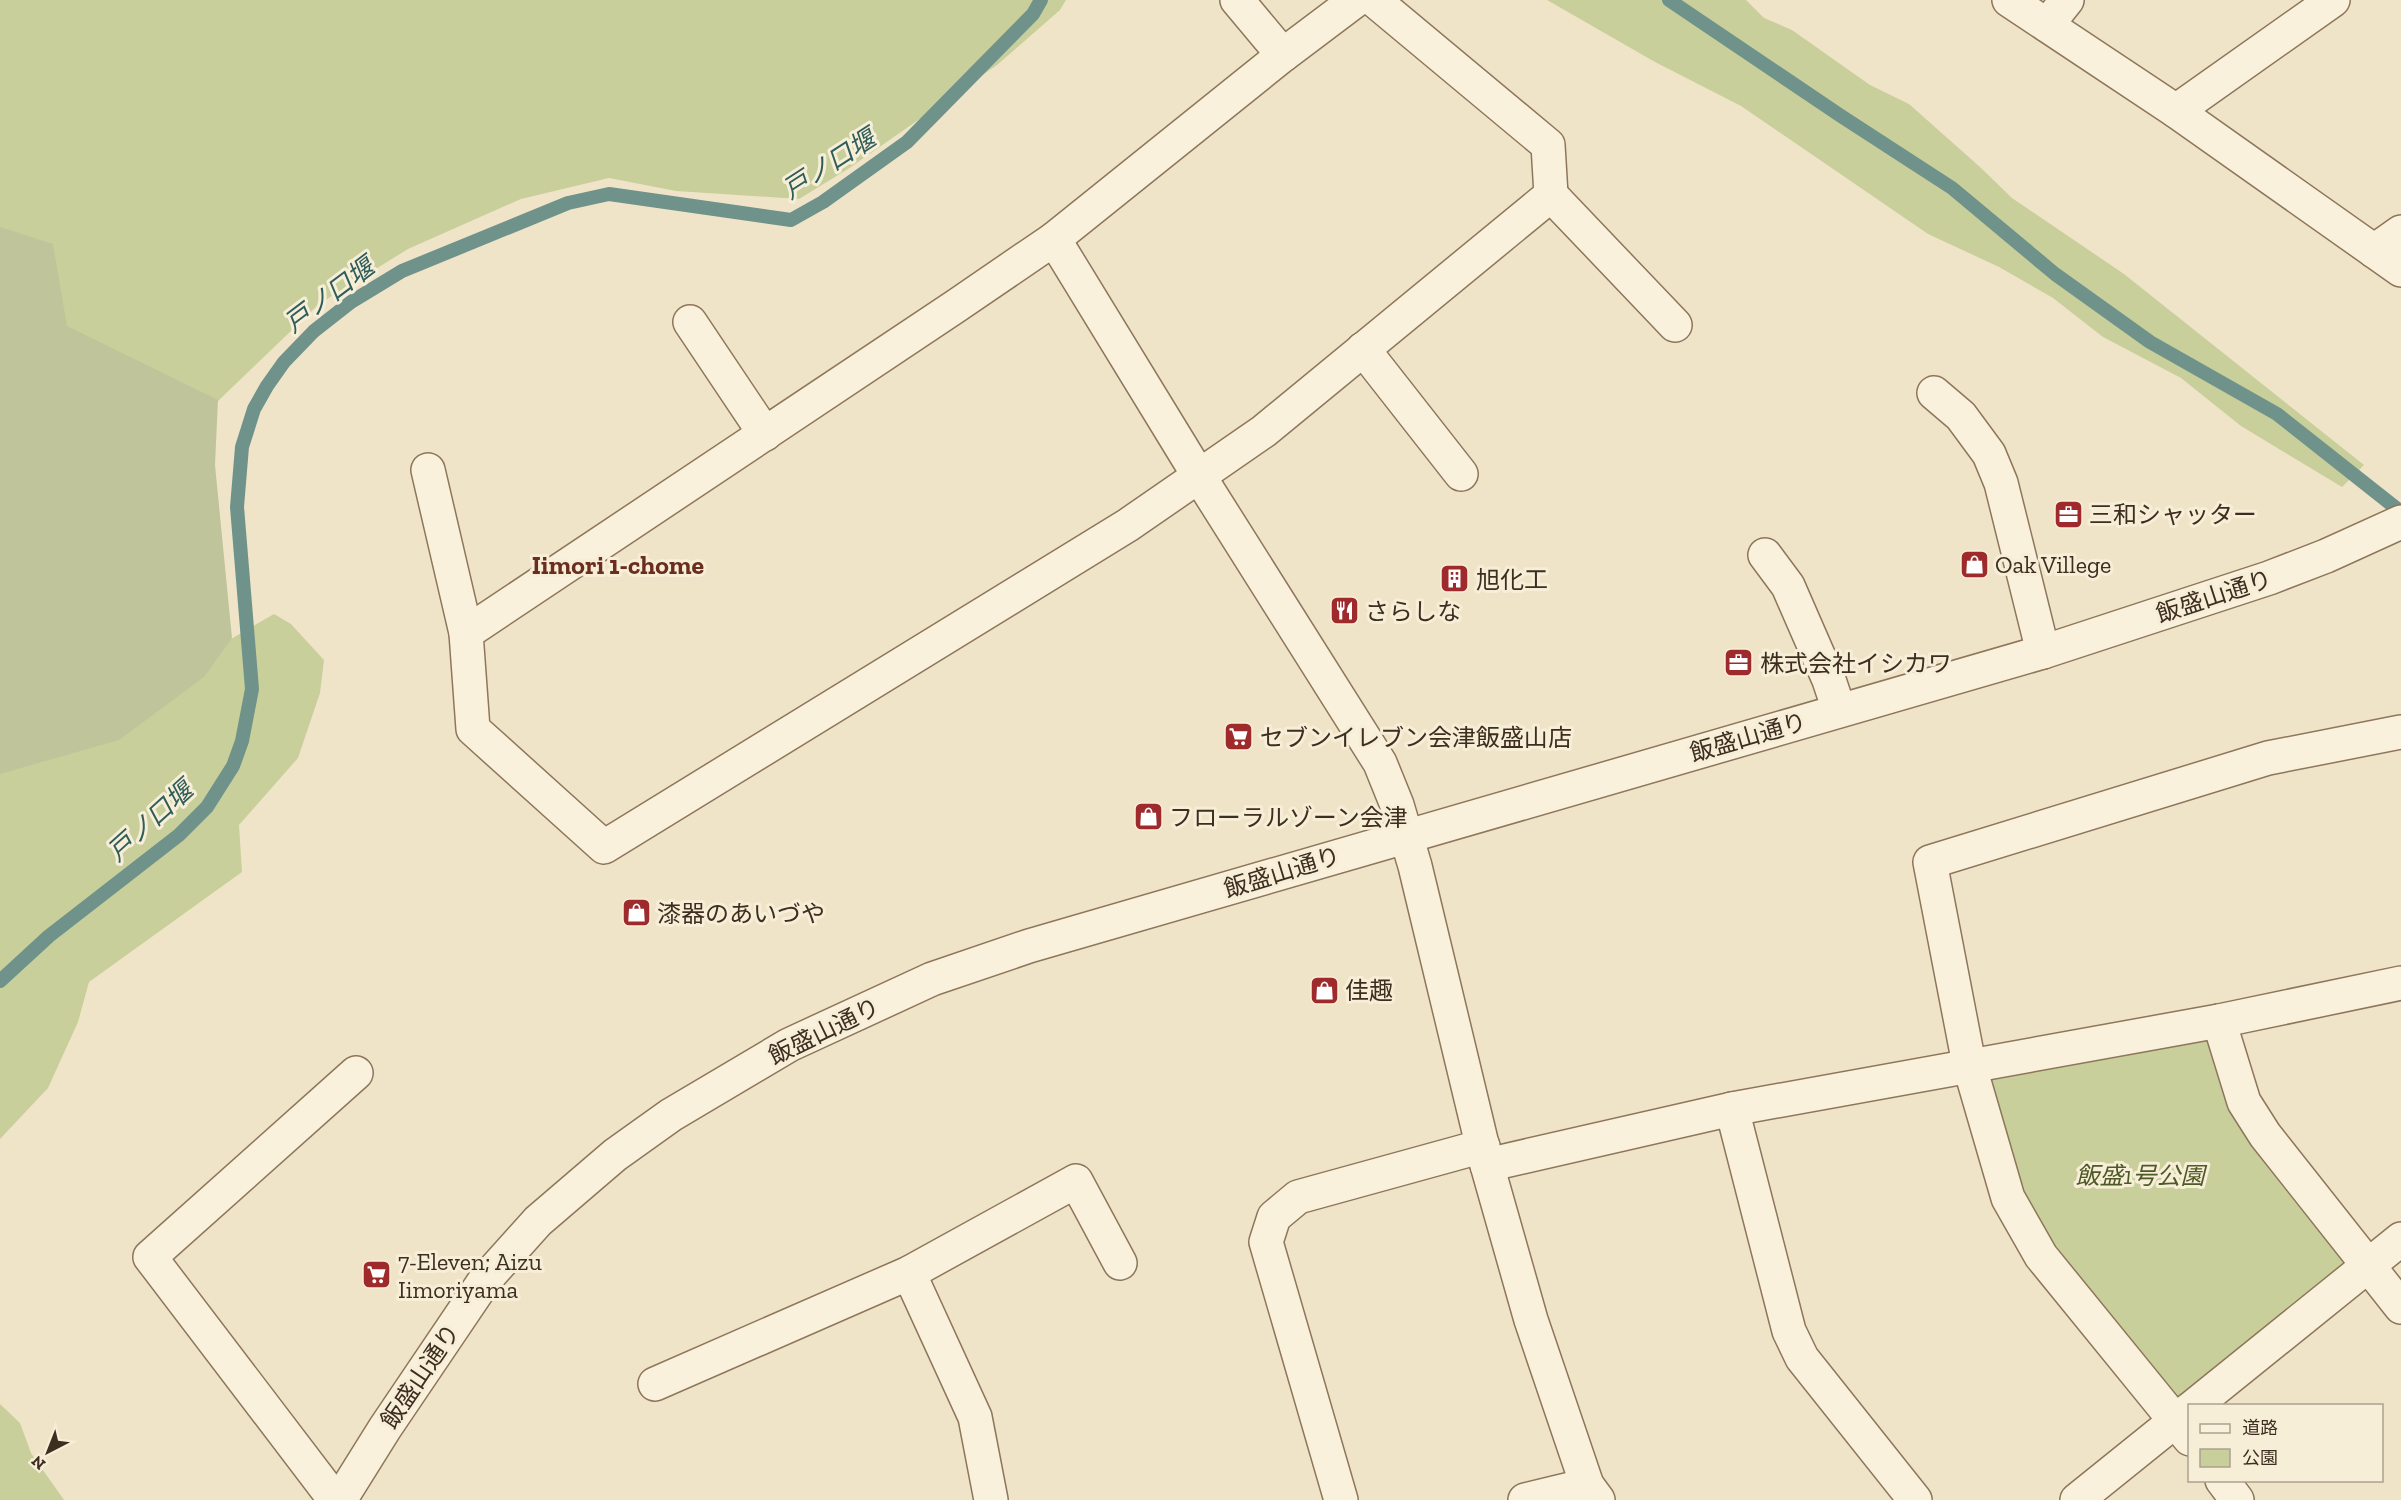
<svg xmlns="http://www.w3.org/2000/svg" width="2401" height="1500" font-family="'Zilla Slab','Noto Sans JP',serif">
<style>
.green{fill:#c9cf9b}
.cemetery{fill:#bfc49a}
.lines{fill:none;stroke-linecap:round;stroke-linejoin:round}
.stream{stroke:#6f938a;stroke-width:14}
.minor-casing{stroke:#8d765c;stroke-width:36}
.minor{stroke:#faf1dc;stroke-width:33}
.labels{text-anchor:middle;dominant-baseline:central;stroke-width:6;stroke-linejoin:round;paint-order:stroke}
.poi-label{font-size:24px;fill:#3d2e20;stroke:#f7eed8;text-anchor:start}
.street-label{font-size:24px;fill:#3d2e20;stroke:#f7eed8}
.park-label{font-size:24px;font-style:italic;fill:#4d5a26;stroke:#f7eed8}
.water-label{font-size:26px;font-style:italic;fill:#2f5d5a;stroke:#f7eed8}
.neighbourhood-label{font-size:26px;font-weight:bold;fill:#6b2e1e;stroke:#f7eed8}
</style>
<rect width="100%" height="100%" fill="#f0e4c8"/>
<!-- green -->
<g class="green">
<path d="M0,0h1066l-6,10 -63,55 -149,104 -49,30 -123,-8 -67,-13 -88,21 -113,50 -89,55 -103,99 -152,-75 -64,-97z"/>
<path d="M1547,0h199l18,18 28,12 78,55 39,19 71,63 32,31 112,76 240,191 -22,22 -101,-61 -60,-48 -78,-41 -50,-39 -54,-31 -71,-33 -187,-128 -86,-44z"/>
<path d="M274,614l17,10 33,36 -4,33 -22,65 -59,67 3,47 -153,110 -11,40 -30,66 -48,51v-366z"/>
<path d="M2212,1033l139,229 -175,143 -100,-122 -58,-87 -36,-122z"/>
<path d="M0,1404l20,19 11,30 33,47h-64z"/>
</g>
<!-- cemetery -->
<path class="cemetery" d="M0,227l53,17 14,82 151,74 -3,65 17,173 -28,39 -85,63 -119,34z"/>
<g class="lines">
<!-- stream -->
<g class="stream">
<path d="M1669,0l172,116 111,72 103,86 95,68 127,72 124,98"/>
<path d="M0,981l49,-45 130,-101 28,-28 26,-41 9,-25 10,-52 -15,-182 5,-60 12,-38 13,-23 17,-24 30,-31 37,-29 51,-31 166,-68 41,-9 182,26 32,-18 84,-60 126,-128 8,-14"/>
</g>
<defs>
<g id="minor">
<path d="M1237,0l46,55"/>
<path d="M1356,0l-73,55 -229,184 -98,67 -490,327 7,96 131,118 524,-322 136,-94 287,-236 -3,-50 -174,-145"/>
<path d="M2009,0l167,111 225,159"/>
<path d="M2047,25l20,-25"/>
<path d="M2176,111l157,-111"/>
<path d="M1551,195l124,130"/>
<path d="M1054,239l145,237 181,287 17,42 18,61 72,299 44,155 56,165 11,15"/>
<path d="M2374,251l27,-19"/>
<path d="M690,322l75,112"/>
<path d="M1363,349l98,125"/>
<path d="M1934,393l27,23 28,38 12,29 42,169"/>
<path d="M428,470l38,163"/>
<path d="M1765,555l23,31 41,94 10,30"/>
<path d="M2219,1021l25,81 21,33 136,172"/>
<path d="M1732,1109l57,222 13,27 113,142"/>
<path d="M1487,1165l245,-56 487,-88 182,-38"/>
<path d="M909,1273l66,144 16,83"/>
<path d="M655,1384l254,-111 167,-92 44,82"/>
<path d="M2194,1406l207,-167"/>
<path d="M2190,1439l-149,-183 -33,-58 -39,-134 -39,-202 338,-104 133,-26"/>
<path d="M2222,1480l15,20"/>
<path d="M335,1500l-185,-243 206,-184"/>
<path d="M340,1500l45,-72 100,-148 53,-59 77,-66 56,-40 118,-70 143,-66 97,-33 1014,-294 226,-74 57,-22 75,-34"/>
<path d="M1341,1500l-75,-258 8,-25 24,-20 185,-51"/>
<path d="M1525,1500l62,-15"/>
<path d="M2077,1500l113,-91"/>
</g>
</defs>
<!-- minor casing -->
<use href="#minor" class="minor-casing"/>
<!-- minor -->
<use href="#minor" class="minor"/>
</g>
<!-- icons -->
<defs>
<symbol id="office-square" viewBox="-11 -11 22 22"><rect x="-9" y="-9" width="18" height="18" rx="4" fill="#9e2a2b" stroke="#f7eed8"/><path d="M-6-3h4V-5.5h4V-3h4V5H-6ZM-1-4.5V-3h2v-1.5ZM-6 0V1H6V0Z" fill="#fff"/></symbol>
<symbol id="shop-square" viewBox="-11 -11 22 22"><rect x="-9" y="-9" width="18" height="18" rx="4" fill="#9e2a2b" stroke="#f7eed8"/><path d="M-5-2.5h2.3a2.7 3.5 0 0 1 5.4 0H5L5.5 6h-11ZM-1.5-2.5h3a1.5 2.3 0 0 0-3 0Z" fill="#fff"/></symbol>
<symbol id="building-square" viewBox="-11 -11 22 22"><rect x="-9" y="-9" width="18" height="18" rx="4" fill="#9e2a2b" stroke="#f7eed8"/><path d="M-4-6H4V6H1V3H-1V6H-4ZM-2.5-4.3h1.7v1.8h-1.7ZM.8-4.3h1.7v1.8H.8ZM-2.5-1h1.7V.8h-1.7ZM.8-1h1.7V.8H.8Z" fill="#fff"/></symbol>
<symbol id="restaurant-square" viewBox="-11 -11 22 22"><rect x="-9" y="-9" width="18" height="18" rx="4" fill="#9e2a2b" stroke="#f7eed8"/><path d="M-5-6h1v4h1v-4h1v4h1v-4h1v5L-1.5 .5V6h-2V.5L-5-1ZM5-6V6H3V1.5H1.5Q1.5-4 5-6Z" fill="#fff"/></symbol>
<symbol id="supermarket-square" viewBox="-11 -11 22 22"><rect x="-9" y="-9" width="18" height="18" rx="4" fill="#9e2a2b" stroke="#f7eed8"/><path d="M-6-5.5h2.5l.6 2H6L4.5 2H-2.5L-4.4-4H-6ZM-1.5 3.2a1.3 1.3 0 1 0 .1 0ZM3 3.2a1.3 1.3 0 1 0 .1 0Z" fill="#fff"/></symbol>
</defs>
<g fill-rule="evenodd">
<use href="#office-square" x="2052" y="498" width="33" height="33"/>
<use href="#shop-square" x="1958" y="548" width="33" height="33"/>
<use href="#building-square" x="1438" y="562" width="33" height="33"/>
<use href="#restaurant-square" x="1328" y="594" width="33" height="33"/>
<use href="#office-square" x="1722" y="646" width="33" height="33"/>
<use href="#supermarket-square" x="1222" y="720" width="33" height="33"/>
<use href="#shop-square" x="1132" y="800" width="33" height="33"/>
<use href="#shop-square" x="620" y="896" width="33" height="33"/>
<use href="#shop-square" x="1308" y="974" width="33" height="33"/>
<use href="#supermarket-square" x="360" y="1258" width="33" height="33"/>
</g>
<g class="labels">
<!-- poi labels -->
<g class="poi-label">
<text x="2089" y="514">三和シャッター</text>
<text x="1995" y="564">Oak Villege</text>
<text x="1476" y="579">旭化工</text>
<text x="1365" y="611">さらしな</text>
<text x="1760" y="663">株式会社イシカワ</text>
<text x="1260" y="737">セブンイレブン会津飯盛山店</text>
<text x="1169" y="817">フローラルゾーン会津</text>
<text x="657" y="913">漆器のあいづや</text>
<text x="1345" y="990">佳趣</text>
<text x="398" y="1261">7-Eleven; Aizu<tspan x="398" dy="28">Iimoriyama</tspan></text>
</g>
<!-- street labels -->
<g class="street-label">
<text transform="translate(2214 596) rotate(-18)">飯盛山通り</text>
<text transform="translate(1748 737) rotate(-16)">飯盛山通り</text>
<text transform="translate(1282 872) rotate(-17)">飯盛山通り</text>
<text transform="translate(824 1031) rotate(-26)">飯盛山通り</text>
<text transform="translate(420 1376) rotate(-56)">飯盛山通り</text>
</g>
<!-- park labels -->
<g class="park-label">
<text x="2140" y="1175">飯盛1号公園</text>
</g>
<!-- water labels -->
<g class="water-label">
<text transform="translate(829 164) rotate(-33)">戸ノ口堰</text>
<text transform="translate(329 295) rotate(-37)">戸ノ口堰</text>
<text transform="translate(150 821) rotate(-42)">戸ノ口堰</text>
</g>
<!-- neighbourhood labels -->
<g class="neighbourhood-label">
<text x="618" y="565">Iimori 1-chome</text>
</g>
</g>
<!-- legend -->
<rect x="2188" y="1404" width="195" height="78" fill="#f7eed8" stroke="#ada18e" stroke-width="1.5"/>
<rect x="2200" y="1424" width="30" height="9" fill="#faf1dc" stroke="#ada18e" stroke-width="1.5"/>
<text x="2242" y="1434" font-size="18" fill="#3d2e20">道路</text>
<rect x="2200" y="1449" width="30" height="18" fill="#c9cf9b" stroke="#ada18e" stroke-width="1.5"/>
<text x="2242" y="1464" font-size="18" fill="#3d2e20">公園</text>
<!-- north arrow -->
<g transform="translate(48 1452) rotate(222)" stroke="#f7eed8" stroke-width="4.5" paint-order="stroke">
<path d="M0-4.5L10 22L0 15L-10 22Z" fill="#3d2e20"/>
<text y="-9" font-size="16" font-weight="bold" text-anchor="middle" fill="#3d2e20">N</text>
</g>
</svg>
